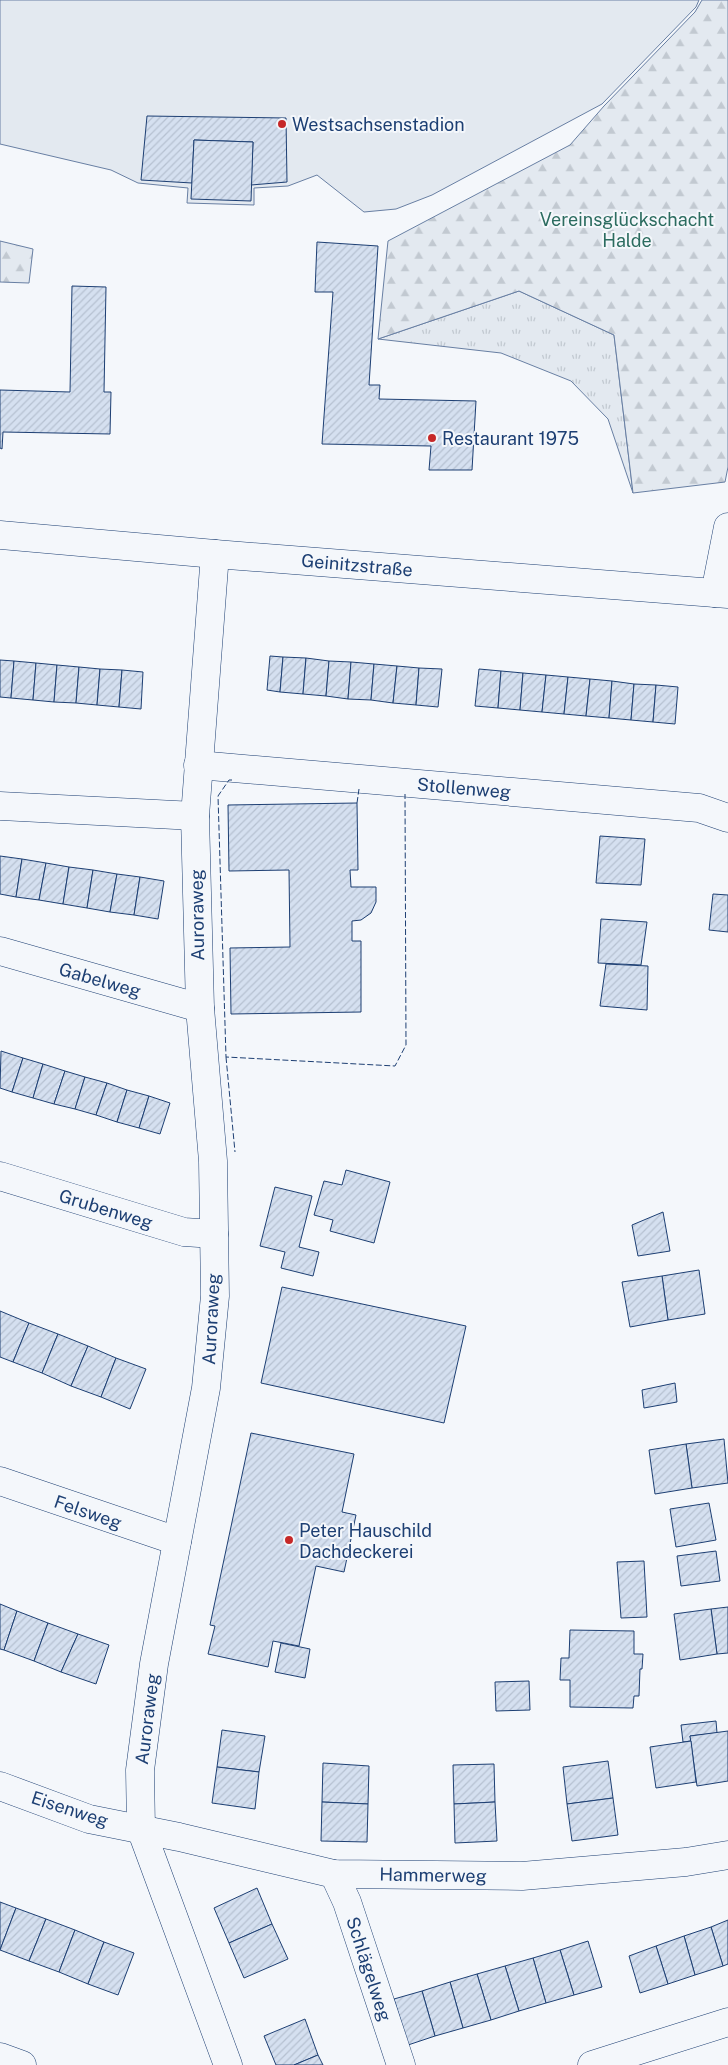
<svg xmlns="http://www.w3.org/2000/svg" width="728" height="2065" font-family="'Public Sans',sans-serif">
<style>
.grass{fill:url(#grass-tufts);stroke:#687fa3}
.forest{fill:url(#forest-firs);stroke:#687fa3}
.pitch{fill:#e3e9f0;stroke:#687fa3}
.building{fill:url(#building-hatch);stroke:#1d3f73}
.lines{fill:none;stroke-linecap:round;stroke-linejoin:round}
.minor-casing{stroke:#1d3f73;stroke-width:29}
.secondary-casing{stroke:#1d3f73;stroke-width:29}
.minor{stroke:#f4f7fb;stroke-width:28}
.secondary{stroke:#f4f7fb;stroke-width:28}
.fence{stroke:#1d3f73;stroke-width:1;stroke-dasharray:6 2.5;stroke-linecap:butt}
.poi-dot{fill:#c62828;stroke:#f4f7fb;stroke-width:2}
.labels{text-anchor:middle;dominant-baseline:central;stroke-width:4;stroke-linejoin:round;paint-order:stroke}
.poi-label{font-size:18px;fill:#1d3f73;stroke:#f4f7fb;text-anchor:start}
.park-label{font-size:18px;fill:#2c6c60;stroke:#f4f7fb}
.street-label{font-size:18px;fill:#1d3f73;stroke:#f4f7fb}
</style>
<defs>
<pattern id="grass-tufts" width="24" height="20" patternUnits="userSpaceOnUse" patternTransform="scale(1.25)"><rect width="24" height="20" fill="#e3e9f0"/><path d="M3 7l-1-3M5 7V3M7 7l1-3M15 17l-1-3M17 17v-4M19 17l1-3" fill="none" stroke="#c2c9d1"/></pattern>
<pattern id="forest-firs" width="22" height="20" patternUnits="userSpaceOnUse" patternTransform="scale(1.25)"><rect width="22" height="20" fill="#e3e9f0"/><path d="M5 1l3.5 6h-7zM16 11l3.5 6h-7z" fill="#c2c9d1"/></pattern>
<pattern id="building-hatch" width="6" height="6" patternUnits="userSpaceOnUse" patternTransform="scale(1.25)"><rect width="6" height="6" fill="#d5e0f0"/><path d="M-1 1l2-2M0 6l6-6M5 7l2-2" fill="none" stroke="#b6c1d1"/></pattern>
</defs>
<rect width="100%" height="100%" fill="#f4f7fb"/>
<!-- grass -->
<path class="grass" d="M519,291l95,44 19,158 -25,-74 -37,-38 -70,-28 -123,-14z"/>
<!-- forest -->
<g class="forest">
<path d="M702,0h26v467l-3,15 -92,11 -19,-158 -95,-44 -141,48 10,-98 182,-96 34,-39 91,-94z"/>
<path d="M0,241l33,8 -4,34 -29,-1z"/>
</g>
<!-- pitch -->
<path class="pitch" d="M0,0h699l-3,7 -94,97 -170,91 -36,14 -32,3 -47,-37 -29,11 -34,2v17l-67,-2 1,-15 -50,-5 -27,-13 -111,-26z"/>
<!-- building -->
<g class="building">
<path d="M147,116l139,2 1,64 -36,3 2,-43 -59,-2 -2,43 -51,-3z"/>
<path d="M194,140l59,2 -2,59 -60,-2z"/>
<path d="M317,242l61,4 -9,139h11l-1,14 97,2 -4,69h-43l2,-24 -109,-2 11,-152h-18z"/>
<path d="M72,286l34,1 -2,105h7l-1,42 -107,-2 -1,17 -2,-1v-58l70,2z"/>
<path d="M270,656l13,1 -3,35 -13,-2z"/>
<path d="M283,657l23,1 -3,36 -23,-2z"/>
<path d="M306,658l23,3 -3,35 -23,-2z"/>
<path d="M0,660l14,1 -3,37 -11,-1z"/>
<path d="M14,661l22,2 -3,37 -22,-2z"/>
<path d="M329,661l22,1 -3,37 -22,-3z"/>
<path d="M351,662l23,2 -3,36 -23,-1z"/>
<path d="M36,663l21,2 -3,37 -21,-2z"/>
<path d="M374,664l23,2 -4,37 -22,-3z"/>
<path d="M57,665l22,2 -3,36 -22,-1z"/>
<path d="M397,666l22,2 -3,37 -23,-2z"/>
<path d="M79,667l21,2 -3,36 -21,-2z"/>
<path d="M419,668l23,1 -4,38 -22,-2z"/>
<path d="M100,669l22,1 -3,37 -22,-2z"/>
<path d="M479,669l22,2 -3,37 -23,-2z"/>
<path d="M122,670l21,2 -2,37 -22,-2z"/>
<path d="M501,671l22,2 -3,37 -22,-2z"/>
<path d="M523,673l23,2 -4,37 -22,-2z"/>
<path d="M546,675l22,2 -4,37 -22,-2z"/>
<path d="M568,677l22,2 -4,37 -22,-2z"/>
<path d="M590,679l22,2 -3,37 -23,-2z"/>
<path d="M612,681l22,3 -3,36 -22,-2z"/>
<path d="M634,684l22,1 -3,37 -22,-2z"/>
<path d="M656,685l22,2 -3,37 -22,-2z"/>
<path d="M357,803l1,67h-8l1,17h25v15l-5,11 -10,7 -9,1v20h9v71l-130,2 -1,-66 60,-1 -1,-77 -60,1 -1,-66z"/>
<path d="M600,836l45,3 -4,46 -45,-2z"/>
<path d="M0,856l22,3 -6,38 -16,-3z"/>
<path d="M22,859l24,4 -7,37 -23,-3z"/>
<path d="M46,863l23,4 -6,37 -24,-4z"/>
<path d="M69,867l24,3 -6,38 -24,-4z"/>
<path d="M93,870l24,4 -7,38 -23,-4z"/>
<path d="M117,874l23,3 -6,38 -24,-3z"/>
<path d="M140,877l24,4 -6,38 -24,-4z"/>
<path d="M713,894l15,1v37l-19,-2z"/>
<path d="M601,919l46,3 -6,43 -43,-2z"/>
<path d="M606,964l42,2 -1,44 -47,-4z"/>
<path d="M1,1051l22,7 -11,34 -12,-4z"/>
<path d="M23,1058l20,6 -10,34 -21,-6z"/>
<path d="M43,1064l22,7 -11,33 -21,-6z"/>
<path d="M65,1071l20,6 -10,32 -21,-5z"/>
<path d="M85,1077l22,6 -11,32 -21,-6z"/>
<path d="M107,1083l20,7 -10,32 -21,-7z"/>
<path d="M127,1090l22,6 -10,32 -22,-6z"/>
<path d="M149,1096l21,7 -10,31 -21,-6z"/>
<path d="M346,1170l44,12 -16,61 -44,-12 3,-11 -19,-5 10,-34 18,4z"/>
<path d="M275,1187l37,9 -13,51 20,5 -6,24 -32,-8 4,-16 -25,-6z"/>
<path d="M663,1212l7,39 -32,5 -6,-31z"/>
<path d="M699,1270l6,44 -37,6 -6,-44z"/>
<path d="M662,1276l6,44 -38,7 -8,-45z"/>
<path d="M282,1287l184,39 -22,97 -183,-40z"/>
<path d="M0,1311l29,12 -16,39 -13,-5z"/>
<path d="M29,1323l29,11 -16,39 -29,-11z"/>
<path d="M58,1334l30,12 -17,40 -29,-13z"/>
<path d="M88,1346l28,12 -15,39 -30,-11z"/>
<path d="M116,1358l30,11 -16,40 -29,-12z"/>
<path d="M675,1383l2,19 -33,6 -2,-18z"/>
<path d="M251,1433l103,21 -12,58 14,3 -12,57 -28,-6 -17,80 -26,-5 -5,26 -60,-13 7,-28 -5,-1z"/>
<path d="M724,1439l4,44 -36,5 -6,-44z"/>
<path d="M686,1444l6,44 -37,6 -6,-44z"/>
<path d="M709,1503l7,37 -40,7 -6,-38z"/>
<path d="M716,1551l4,30 -39,5 -4,-30z"/>
<path d="M644,1561l3,56 -26,1 -4,-56z"/>
<path d="M0,1604l17,7 -13,39 -4,-1z"/>
<path d="M728,1607v46l-11,1 -6,-45z"/>
<path d="M711,1609l6,45 -37,6 -6,-46z"/>
<path d="M17,1611l31,12 -14,38 -30,-11z"/>
<path d="M48,1623l30,11 -17,38 -27,-11z"/>
<path d="M570,1630l64,1v23h9l-1,15h-2l-1,27h-5l-1,12 -63,-1v-27h-10l1,-22h8z"/>
<path d="M78,1634l31,11 -13,39 -35,-12z"/>
<path d="M281,1643l29,6 -5,29 -30,-6z"/>
<path d="M529,1681l1,29 -34,1 -1,-29z"/>
<path d="M716,1721l1,12 -27,3 1,5 -8,1 -2,-17z"/>
<path d="M222,1730l43,6 -6,36 -42,-5z"/>
<path d="M728,1731v50l-31,5 -7,-50z"/>
<path d="M691,1741l5,41 -40,6 -6,-41z"/>
<path d="M608,1761l5,37 -46,6 -4,-37z"/>
<path d="M323,1763l46,3 -1,38 -46,-2z"/>
<path d="M494,1764l1,38 -41,2 -1,-39z"/>
<path d="M217,1767l42,5 -4,37 -43,-6z"/>
<path d="M613,1798l5,37 -46,6 -5,-37z"/>
<path d="M322,1802l46,2 -1,38 -46,-1z"/>
<path d="M495,1802l2,39 -42,2 -1,-39z"/>
<path d="M257,1888l15,36 -43,19 -15,-35z"/>
<path d="M0,1902l16,6 -16,42z"/>
<path d="M16,1908l30,11 -17,42 -29,-11z"/>
<path d="M46,1919l29,11 -16,42 -30,-11z"/>
<path d="M728,1920v44l-5,2 -12,-39z"/>
<path d="M272,1924l16,35 -44,19 -15,-35z"/>
<path d="M711,1927l12,39 -28,9 -11,-39z"/>
<path d="M75,1930l29,12 -16,42 -29,-12z"/>
<path d="M684,1936l11,39 -27,9 -12,-38z"/>
<path d="M588,1941l14,46 -28,8 -14,-45z"/>
<path d="M104,1942l30,11 -16,42 -30,-11z"/>
<path d="M656,1946l12,38 -28,9 -11,-37z"/>
<path d="M560,1950l14,45 -28,8 -13,-45z"/>
<path d="M533,1958l13,45 -27,8 -14,-45z"/>
<path d="M505,1966l14,45 -28,9 -14,-46z"/>
<path d="M477,1974l14,46 -28,8 -13,-46z"/>
<path d="M450,1982l13,46 -28,8 -13,-45z"/>
<path d="M422,1991l13,45 -27,9 -14,-46z"/>
<path d="M305,2019l13,36 -24,10h-18l-12,-29z"/>
<path d="M318,2055l5,10h-29z"/>
</g>
<g class="lines">
<defs>
<g id="minor">
<path d="M215,554l-20,262 5,192 13,153 2,135 -9,92 -52,276 -14,106 1,59 87,236"/>
<path d="M715,593l13,-66"/>
<path d="M198,765l501,43 29,10"/>
<path d="M0,806l195,10"/>
<path d="M0,951l200,57"/>
<path d="M0,1176l184,56 30,2"/>
<path d="M0,1481l177,60"/>
<path d="M0,1786l89,33 90,18 155,37 188,2 164,-14 42,-7"/>
<path d="M334,1874l13,28 54,163"/>
<path d="M0,2057l22,8"/>
<path d="M592,2065l136,-43"/>
</g>
<path id="secondary" d="M0,535l215,19 513,40"/>
</defs>
<!-- minor casing -->
<use href="#minor" class="minor-casing"/>
<!-- secondary casing -->
<use href="#secondary" class="secondary-casing"/>
<!-- minor -->
<use href="#minor" class="minor"/>
<!-- secondary -->
<use href="#secondary" class="secondary"/>
<!-- fence -->
<g class="fence">
<path d="M232,780h-3l-11,16 8,261 169,9 11,-21 -1,-251"/>
<path d="M357,803l2,-14"/>
<path d="M226,1057l9,95"/>
</g>
</g>
<!-- markers -->
<g class="poi-dot">
<circle cx="282" cy="124" r="5"/>
<circle cx="432" cy="438" r="5"/>
<circle cx="289" cy="1540" r="5"/>
</g>
<g class="labels">
<!-- poi labels -->
<g class="poi-label">
<text x="292" y="124">Westsachsenstadion</text>
<text x="442" y="438">Restaurant 1975</text>
<text x="299" y="1530">Peter Hauschild<tspan x="299" dy="21">Dachdeckerei</tspan></text>
</g>
<!-- park labels -->
<g class="park-label">
<text x="627" y="219">Vereinsglückschacht<tspan x="627" dy="21">Halde</tspan></text>
</g>
<!-- street labels -->
<g class="street-label">
<text transform="translate(357 565) rotate(5)">Geinitzstraße</text>
<text transform="translate(464 788) rotate(5)">Stollenweg</text>
<text transform="translate(197 915) rotate(-91)">Auroraweg</text>
<text transform="translate(100 980) rotate(16)">Gabelweg</text>
<text transform="translate(106 1209) rotate(17)">Grubenweg</text>
<text transform="translate(211 1319) rotate(-87)">Auroraweg</text>
<text transform="translate(88 1512) rotate(19)">Felsweg</text>
<text transform="translate(147 1719) rotate(-83)">Auroraweg</text>
<text transform="translate(70 1809) rotate(18)">Eisenweg</text>
<text transform="translate(433 1875) rotate(1)">Hammerweg</text>
<text transform="translate(369 1969) rotate(72)">Schlägelweg</text>
</g>
</g>
</svg>
